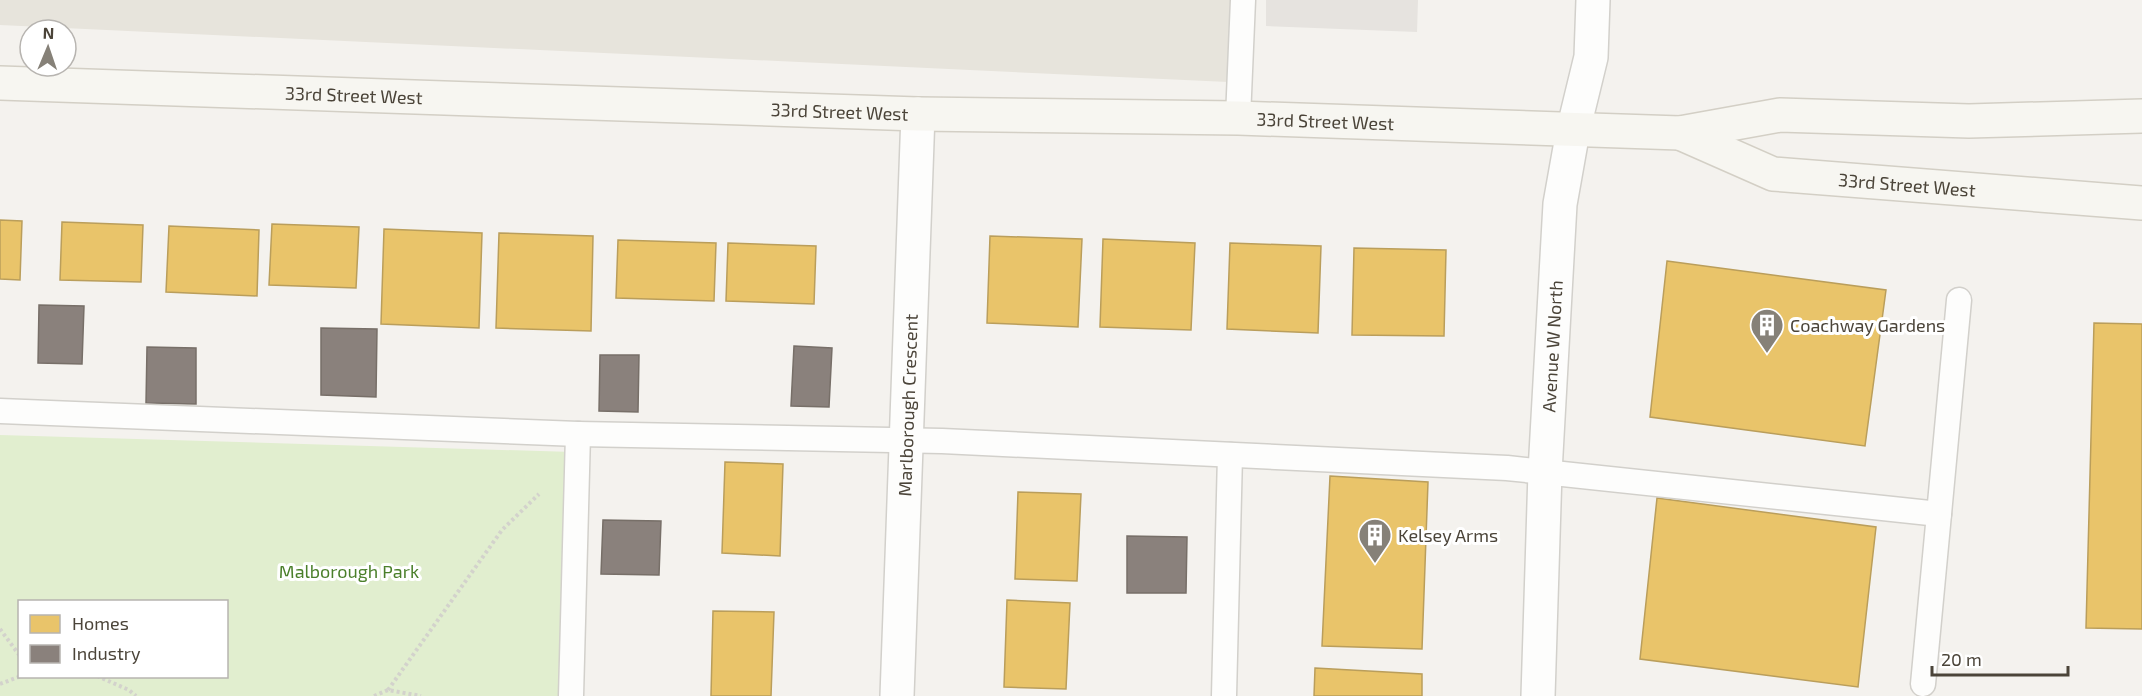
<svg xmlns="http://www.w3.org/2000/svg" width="2142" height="696" font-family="'Exo 2',sans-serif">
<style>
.residential{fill:#e7e4dc}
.green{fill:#e1eecf;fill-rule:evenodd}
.parking{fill:#e6e3df}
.homes{fill:#e9c46a;stroke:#ba9e5b;stroke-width:1.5}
.industry{fill:#8a817c;stroke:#776f68;stroke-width:1.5}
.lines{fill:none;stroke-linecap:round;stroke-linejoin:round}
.lane-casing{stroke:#d2d0cb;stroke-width:27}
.street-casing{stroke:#d2d0cb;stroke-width:36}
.secondary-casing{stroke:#d3cfc5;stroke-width:36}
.path{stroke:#d3d2cc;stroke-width:4;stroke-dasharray:3 3;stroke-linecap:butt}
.lane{stroke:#fdfdfc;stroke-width:24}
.street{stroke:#fdfdfc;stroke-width:33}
.secondary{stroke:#f7f6f1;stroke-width:33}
.labels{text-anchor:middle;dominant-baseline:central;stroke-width:6;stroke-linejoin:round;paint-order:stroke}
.street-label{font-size:18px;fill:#4b4439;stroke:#fff}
.poi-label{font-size:18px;fill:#4b4439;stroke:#fff;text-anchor:start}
.park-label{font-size:18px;fill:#4a7f2a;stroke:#fff}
</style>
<rect width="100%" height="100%" fill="#f4f2ee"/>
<!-- residential -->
<path class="residential" d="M0,0h1230l-2,82 -1228,-57z"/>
<!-- green -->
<path class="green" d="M0,435l573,17 -8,244h-565zM20,602h206v74h-206z"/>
<!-- parking -->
<path class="parking" d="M1266,0h152l-1,32 -151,-6z"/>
<!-- homes -->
<g class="homes">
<path d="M0,220l22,1 -2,59 -20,-1z"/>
<path d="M62,222l81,3 -2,57 -81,-2z"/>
<path d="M272,224l87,3 -3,61 -87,-3z"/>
<path d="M169,226l90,4 -2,66 -91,-4z"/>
<path d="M384,229l98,4 -3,95 -98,-4z"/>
<path d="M499,233l94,3 -2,95 -95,-3z"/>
<path d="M990,236l92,3 -4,88 -91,-4z"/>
<path d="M1103,239l92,4 -4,87 -91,-3z"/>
<path d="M618,240l98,3 -2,58 -98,-3z"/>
<path d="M728,243l88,3 -2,58 -88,-3z"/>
<path d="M1230,243l91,3 -3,87 -91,-4z"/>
<path d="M1354,248l92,2 -2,86 -92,-1z"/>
<path d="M1667,261l219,29 -21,156 -215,-29z"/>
<path d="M2094,323l48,1v305l-56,-1z"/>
<path d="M725,462l58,2 -3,92 -58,-3z"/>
<path d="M1330,476l98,6 -6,167 -100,-3z"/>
<path d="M1018,492l63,2 -4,87 -62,-2z"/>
<path d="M1657,498l219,29 -18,160 -218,-28z"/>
<path d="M1007,600l63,3 -4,86 -62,-2z"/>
<path d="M713,611l61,1 -3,84h-60z"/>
<path d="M1315,668l107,6v22h-108z"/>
</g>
<!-- industry -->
<g class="industry">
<path d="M39,305l45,1 -2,58 -44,-1z"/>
<path d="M321,328l56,1 -1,68 -55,-2z"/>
<path d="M794,346l38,2 -3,59 -38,-1z"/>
<path d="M147,347l49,1v56l-50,-1z"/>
<path d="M600,355h39l-1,57 -39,-1z"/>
<path d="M603,520l58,1 -2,54 -58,-1z"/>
<path d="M1127,536l60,1 -1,56h-59z"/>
</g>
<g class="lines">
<defs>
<g id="lane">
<path d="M1238,118l5,-118"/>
<path d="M0,411l578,23 364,7 565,27 432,46 20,-214"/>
<path d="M1923,684l16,-170"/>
<path d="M571,696l7,-262"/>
<path d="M1224,696l6,-241"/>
</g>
<g id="street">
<path id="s1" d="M897,696l21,-582"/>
<path id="s2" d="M1538,696l7,-224 15,-268 13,-73 18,-74 2,-57"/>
</g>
<g id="secondary">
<path id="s3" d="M0,83l918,31 320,4 442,15 100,-18 189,6 173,-5"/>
<path id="s4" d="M1680,133l93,41 369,29"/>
</g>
</defs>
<!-- lane casing -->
<use href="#lane" class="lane-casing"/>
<!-- street casing -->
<use href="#street" class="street-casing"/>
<!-- secondary casing -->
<use href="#secondary" class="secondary-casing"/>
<!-- path -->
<g class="path">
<path d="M0,629l20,27"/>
<path d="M97,676l32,14 7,6"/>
<path d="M0,684l21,-8"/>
<path d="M388,690l114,-160 37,-36"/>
<path d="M374,696l14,-6 33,6"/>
</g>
<!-- lane -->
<use href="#lane" class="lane"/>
<!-- street -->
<use href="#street" class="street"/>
<!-- secondary -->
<use href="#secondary" class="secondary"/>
</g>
<!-- icons -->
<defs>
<symbol id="building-pin" viewBox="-11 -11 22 30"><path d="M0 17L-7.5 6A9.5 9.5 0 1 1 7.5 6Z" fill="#868178" stroke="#fff"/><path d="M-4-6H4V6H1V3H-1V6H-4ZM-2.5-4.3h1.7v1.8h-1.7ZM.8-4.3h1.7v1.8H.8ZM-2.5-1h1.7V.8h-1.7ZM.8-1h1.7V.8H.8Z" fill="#fff"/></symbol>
</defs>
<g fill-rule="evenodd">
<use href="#building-pin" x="1748" y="306" width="38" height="52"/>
<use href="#building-pin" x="1356" y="516" width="38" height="52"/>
</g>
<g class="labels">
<!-- street labels -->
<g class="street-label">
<text stroke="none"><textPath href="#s3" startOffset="354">33rd Street West</textPath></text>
<text stroke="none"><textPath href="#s3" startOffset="840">33rd Street West</textPath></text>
<text stroke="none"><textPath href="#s3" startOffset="1326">33rd Street West</textPath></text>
<text stroke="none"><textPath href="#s4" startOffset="236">33rd Street West</textPath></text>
<text stroke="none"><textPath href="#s2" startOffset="350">Avenue W North</textPath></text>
<text stroke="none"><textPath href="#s1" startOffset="291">Marlborough Crescent</textPath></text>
</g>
<!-- poi labels -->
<g class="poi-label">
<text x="1790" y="325">Coachway Gardens</text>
<text x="1398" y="535">Kelsey Arms</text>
</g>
<!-- park labels -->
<g class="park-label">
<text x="349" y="571">Malborough Park</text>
</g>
</g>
<!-- legend -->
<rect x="18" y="600" width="210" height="78" fill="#ffffff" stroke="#b7b4b0" stroke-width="1.5"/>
<rect x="30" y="615" width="30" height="18" fill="#e9c46a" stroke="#b7b4b0" stroke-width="1.5"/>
<text x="72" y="630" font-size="18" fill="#4b4439">Homes</text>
<rect x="30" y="645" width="30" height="18" fill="#8a817c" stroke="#b7b4b0" stroke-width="1.5"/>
<text x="72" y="660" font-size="18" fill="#4b4439">Industry</text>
<!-- north arrow -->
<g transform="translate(48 48) rotate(2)"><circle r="28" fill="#ffffff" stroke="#b7b4b0" stroke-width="1.5"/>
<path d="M0-4.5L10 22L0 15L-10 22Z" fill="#868178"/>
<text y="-9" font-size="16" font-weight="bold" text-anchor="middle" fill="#4b4439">N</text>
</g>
<!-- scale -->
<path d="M1932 666v9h136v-9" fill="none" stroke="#4b4439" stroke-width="3"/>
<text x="1941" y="666" font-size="18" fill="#4b4439" stroke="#ffffff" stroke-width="4.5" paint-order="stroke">20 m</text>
</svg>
